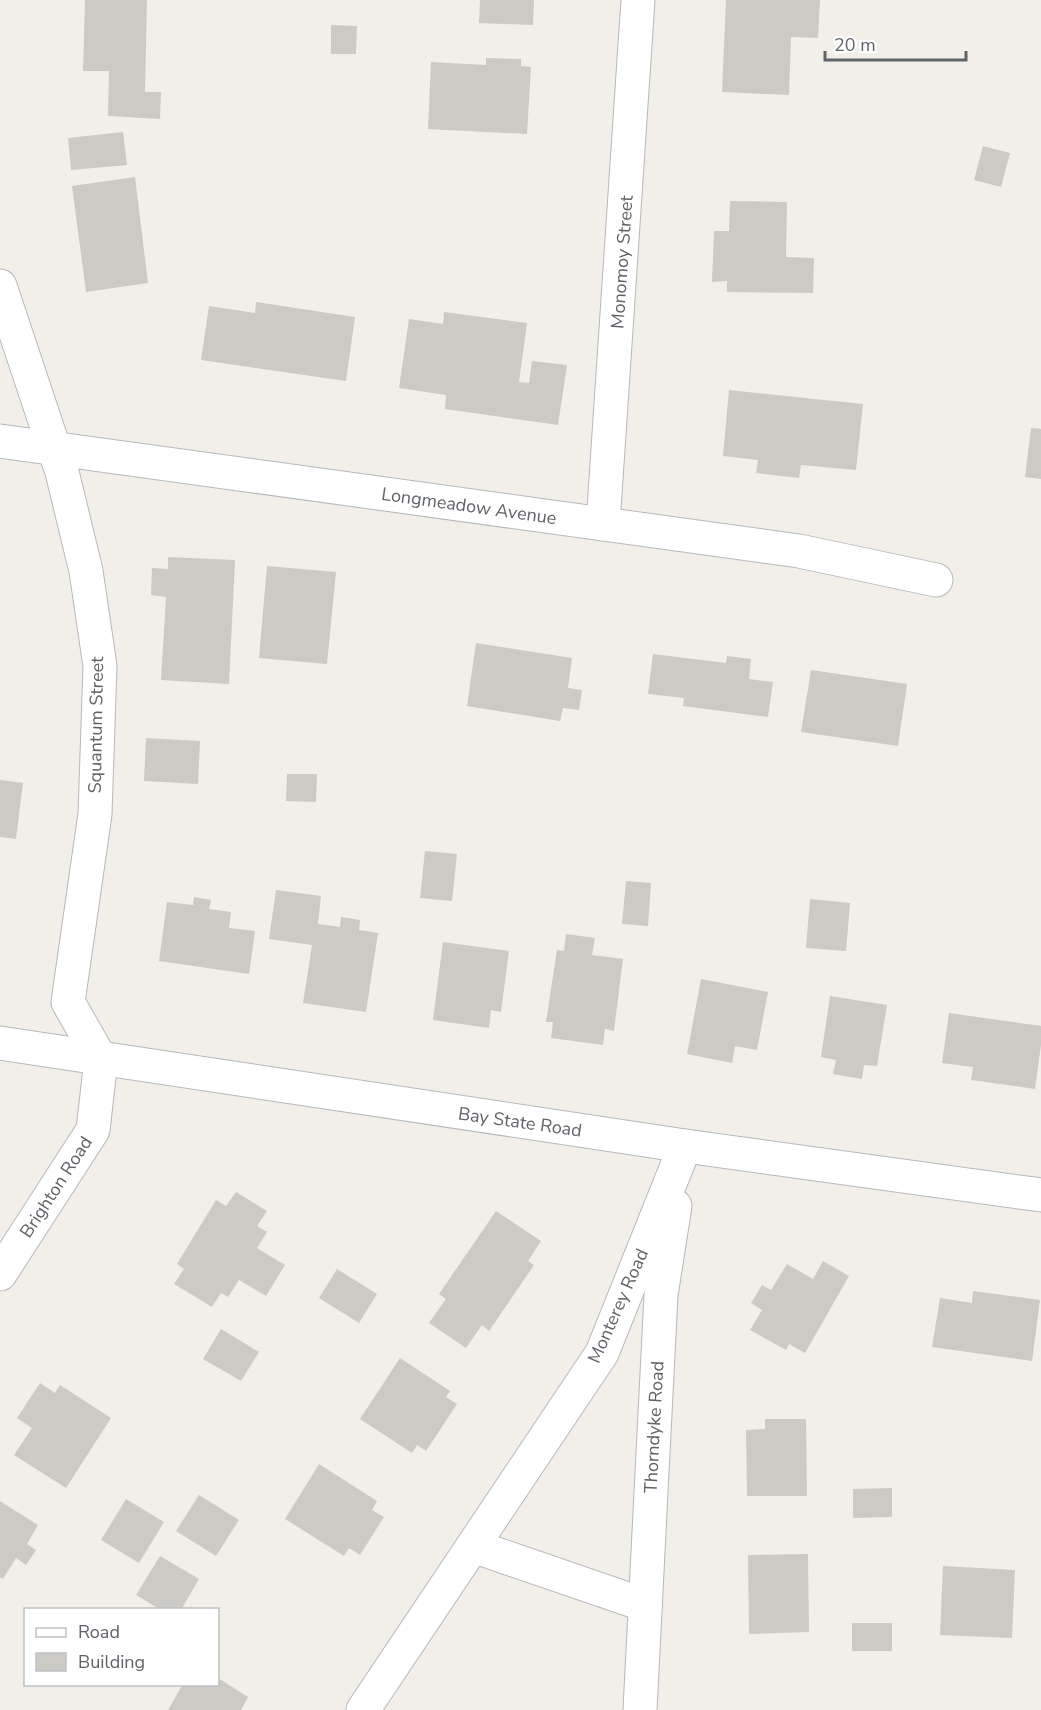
<svg xmlns="http://www.w3.org/2000/svg" width="1041" height="1710" font-family="'Nunito Sans',sans-serif">
<style>
.building{fill:#cccac5}
.lines{fill:none;stroke-linecap:round;stroke-linejoin:round}
.minor-casing{stroke:#b5b8bc;stroke-width:35}
.minor{stroke:#fff;stroke-width:33}
.labels{text-anchor:middle;dominant-baseline:central;stroke-width:4.5;stroke-linejoin:round;paint-order:stroke}
.street-label{font-size:18px;fill:#5f6368;stroke:#fff}
</style>
<rect width="100%" height="100%" fill="#f1efe8"/>
<!-- building -->
<g class="building">
<path d="M85,0h62l-2,92h16l-1,27 -52,-3 1,-45h-26z"/>
<path d="M480,0h54l-1,25 -54,-2z"/>
<path d="M726,0h94l-2,38 -27,-1 -2,58 -67,-3z"/>
<path d="M331,25l26,1 -1,28h-25z"/>
<path d="M486,58l35,1v7l10,1 -4,67 -99,-5 3,-67 55,3z"/>
<path d="M123,132l4,33 -56,5 -3,-32z"/>
<path d="M983,146l27,7 -9,34 -27,-7z"/>
<path d="M135,177l13,106 -62,9 -14,-106z"/>
<path d="M730,201l57,1 -1,55 28,1 -1,35 -86,-1v-11l-15,1 2,-51h15z"/>
<path d="M256,302l99,15 -9,64 -145,-21 8,-54 46,7z"/>
<path d="M444,312l83,11 -8,59 10,1 3,-22 35,4 -9,60 -113,-16 1,-14 -47,-7 10,-69 34,5z"/>
<path d="M729,390l134,14 -7,66 -55,-5 -2,13 -43,-5 2,-13 -35,-4z"/>
<path d="M1031,428l10,1v50l-16,-2z"/>
<path d="M168,557l67,3 -6,124 -68,-4 5,-83 -15,-2 1,-27 16,1z"/>
<path d="M267,566l69,6 -9,92 -68,-6z"/>
<path d="M476,643l96,15 -4,30 14,2 -3,20 -16,-2 -3,13 -93,-15z"/>
<path d="M653,654l73,9 1,-7 24,3 -2,20 24,3 -5,35 -85,-11 1,-8 -36,-4z"/>
<path d="M811,670l96,14 -9,62 -97,-14z"/>
<path d="M146,738l54,3 -2,43 -54,-3z"/>
<path d="M287,774h30l-1,28 -30,-1z"/>
<path d="M0,780l23,3 -7,56 -16,-2z"/>
<path d="M425,851l32,3 -5,47 -32,-3z"/>
<path d="M626,881l25,2 -3,43 -26,-2z"/>
<path d="M276,890l45,6 -3,28 22,3 1,-10 19,3 -1,10 19,3 -12,79 -63,-9 9,-58 -43,-6z"/>
<path d="M194,897l17,3 -2,9 22,3 -2,16 26,3 -6,43 -90,-13 8,-59 26,3z"/>
<path d="M810,899l40,4 -4,48 -40,-3z"/>
<path d="M566,934l29,4 -3,17 31,4 -9,72 -9,-2 -2,16 -52,-7 2,-16h-7l11,-72 7,1z"/>
<path d="M443,942l66,9 -8,61 -10,-2 -2,18 -56,-8z"/>
<path d="M701,979l67,13 -11,58 -22,-4 -3,17 -45,-9z"/>
<path d="M830,996l57,9 -10,61 -13,-1 -2,14 -29,-5 3,-14 -15,-3z"/>
<path d="M949,1013l92,13v19l-6,44 -64,-9 2,-13 -31,-4z"/>
<path d="M236,1192l31,19 -10,15 10,6 -10,16 28,17 -19,31 -27,-16 -11,17 -7,-4 -9,14 -38,-23 10,-15 -7,-5 39,-64 10,6z"/>
<path d="M496,1211l45,30 -13,20 6,4 -45,66 -7,-6 -16,23 -37,-25 17,-24 -7,-5z"/>
<path d="M823,1261l26,15 -44,77 -16,-9 -3,6 -36,-20 12,-20 -11,-7 11,-18 9,5 16,-26 26,15z"/>
<path d="M337,1269l40,25 -18,29 -40,-25z"/>
<path d="M973,1291l67,9 -8,61 -100,-14 8,-49 32,5z"/>
<path d="M221,1329l38,23 -18,29 -38,-22z"/>
<path d="M400,1358l50,33 -4,6 11,7 -31,47 -9,-6 -5,8 -52,-34z"/>
<path d="M40,1383l15,10 5,-8 51,33 -45,70 -52,-33 18,-27 -15,-10z"/>
<path d="M765,1419h41l1,77h-60l-1,-66 19,-1z"/>
<path d="M319,1464l58,37 -5,9 12,7 -24,38 -11,-7 -5,8 -59,-37z"/>
<path d="M892,1488v29l-39,1v-29z"/>
<path d="M199,1495l40,25 -23,36 -40,-25z"/>
<path d="M126,1499l38,23 -25,41 -38,-23z"/>
<path d="M0,1501l38,24 -11,19 9,6 -10,15 -10,-7 -13,21 -3,-2z"/>
<path d="M808,1554l1,78 -60,2 -1,-79z"/>
<path d="M160,1556l39,23 -18,31h-20l-25,-15z"/>
<path d="M943,1566l72,4 -3,68 -72,-3z"/>
<rect x="852" y="1623" width="40" height="28"/>
<path d="M218,1678l30,19 -7,13h-73l15,-26h35z"/>
</g>
<g class="lines">
<defs>
<g id="minor">
<path d="M0,286l62,186 24,99 14,95 -5,148 -27,188 33,58 -8,70 -93,144"/>
<path d="M0,441l799,110 137,29"/>
<path d="M603,524l35,-524"/>
<path d="M0,1043l685,103 356,49"/>
<path d="M473,1546l172,59"/>
<path d="M363,1710l239,-357 83,-207"/>
<path d="M640,1710l21,-415 14,-89"/>
</g>
</defs>
<!-- minor casing -->
<use href="#minor" class="minor-casing"/>
<!-- minor -->
<use href="#minor" class="minor"/>
</g>
<g class="labels">
<!-- street labels -->
<g class="street-label">
<text transform="translate(622 262) rotate(-86)">Monomoy Street</text>
<text transform="translate(469 506) rotate(8)">Longmeadow Avenue</text>
<text transform="translate(96 725) rotate(-89)">Squantum Street</text>
<text transform="translate(520 1122) rotate(8)">Bay State Road</text>
<text transform="translate(56 1187) rotate(-57)">Brighton Road</text>
<text transform="translate(618 1306) rotate(-66)">Monterey Road</text>
<text transform="translate(654 1427) rotate(-87)">Thorndyke Road</text>
</g>
</g>
<!-- legend -->
<rect x="24" y="1608" width="195" height="78" fill="#ffffff" stroke="#bfc1c3" stroke-width="1.5"/>
<rect x="36" y="1628" width="30" height="9" fill="#ffffff" stroke="#bfc1c3" stroke-width="1.5"/>
<text x="78" y="1638" font-size="18" fill="#5f6368">Road</text>
<rect x="36" y="1653" width="30" height="18" fill="#cccac5" stroke="#bfc1c3" stroke-width="1.5"/>
<text x="78" y="1668" font-size="18" fill="#5f6368">Building</text>
<!-- scale -->
<path d="M825 51v9h141v-9" fill="none" stroke="#5f6368" stroke-width="3"/>
<text x="834" y="51" font-size="18" fill="#5f6368" stroke="#ffffff" stroke-width="4.5" paint-order="stroke">20 m</text>
</svg>
